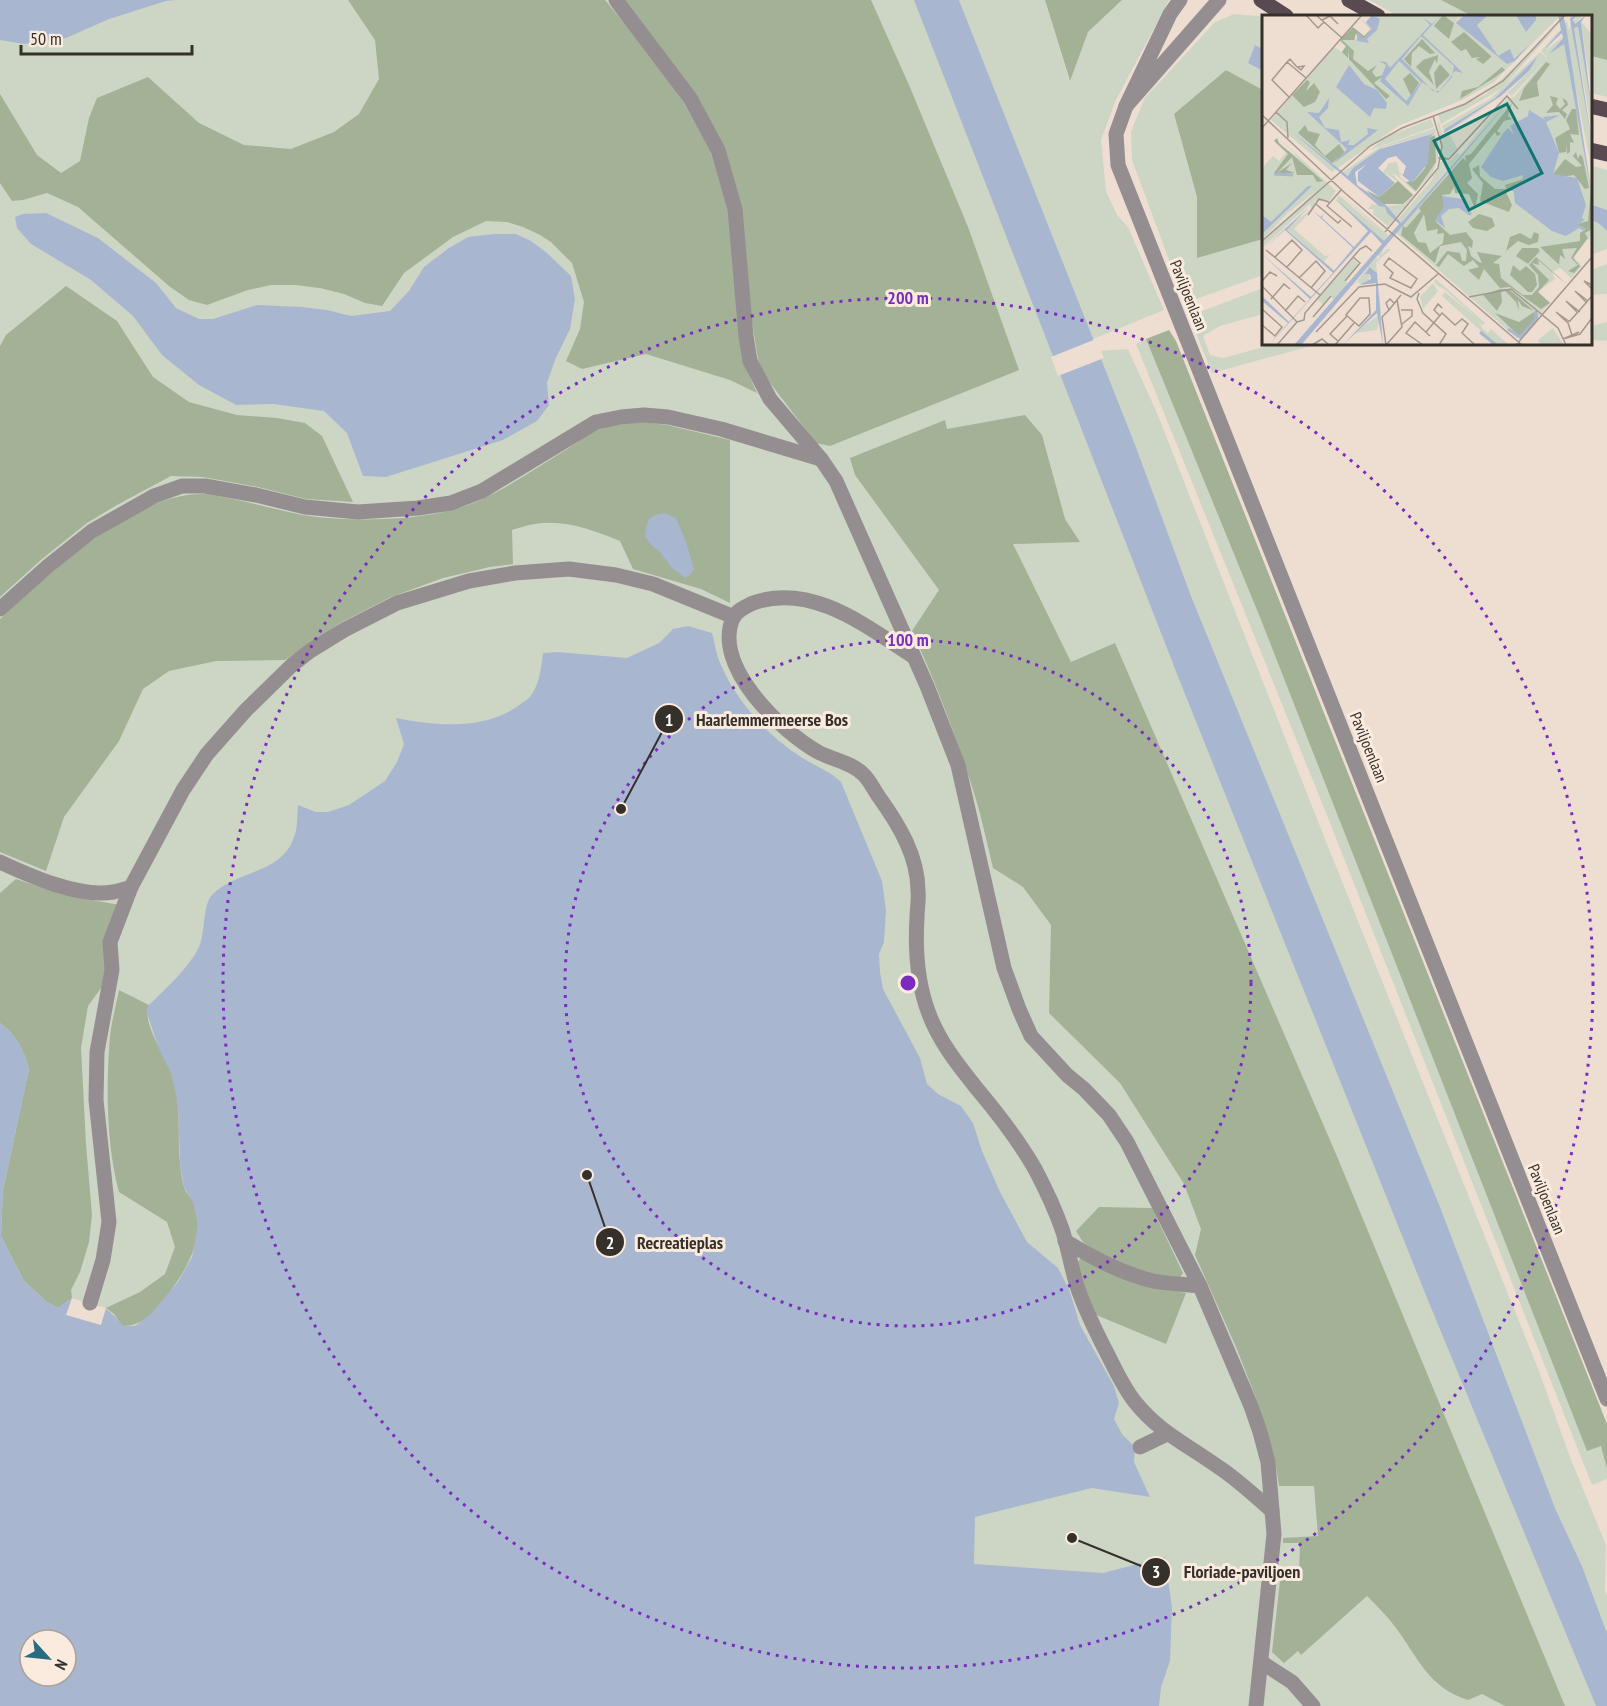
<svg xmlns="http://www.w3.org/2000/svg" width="1607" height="1706" font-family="'PT Sans Narrow',sans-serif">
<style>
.green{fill:#cdd6c5;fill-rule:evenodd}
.forest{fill:#a3b197}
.water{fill:#a9b6d0;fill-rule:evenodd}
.pier{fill:#eeded2}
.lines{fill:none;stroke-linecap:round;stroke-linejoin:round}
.minor{stroke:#958e91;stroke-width:15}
.major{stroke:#584a50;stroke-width:15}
.ring{fill:none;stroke:#7b2cbf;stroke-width:3;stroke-dasharray:3 6}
.labels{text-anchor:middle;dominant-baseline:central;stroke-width:6;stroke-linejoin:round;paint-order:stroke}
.street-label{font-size:16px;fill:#36302b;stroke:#fbebdf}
.inset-river{fill:none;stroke:#a9b6d0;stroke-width:3}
.inset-road{fill:none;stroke:#a4988f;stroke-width:1.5}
.view{fill:#0f766e;fill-opacity:0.15;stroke:#0f766e;stroke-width:3}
.inset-edge{fill:none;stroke:#36302b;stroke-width:3}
.centre{fill:#7b2cbf;stroke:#fbebdf;stroke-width:3}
.ring-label{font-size:18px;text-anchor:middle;font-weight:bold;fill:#7b2cbf;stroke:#fbebdf;stroke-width:6;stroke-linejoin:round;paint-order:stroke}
.leader{fill:none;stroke:#36302b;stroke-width:2}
.callout-dot{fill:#36302b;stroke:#fbebdf;stroke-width:2}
.mark-label{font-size:18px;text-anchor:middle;font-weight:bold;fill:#fff}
.callout-label{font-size:18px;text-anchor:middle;font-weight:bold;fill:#36302b;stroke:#fbebdf;stroke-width:6;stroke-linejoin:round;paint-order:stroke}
</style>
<rect width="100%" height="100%" fill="#eeded2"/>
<!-- green -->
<g class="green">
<path d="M0,0h923l675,1706h-1598zM30,1640h36v36h-36z"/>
<path d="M959,0h86l24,80 19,-48 34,-32h47l-54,102 -14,38 5,51 11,24 11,12 36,83 -71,29z"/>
<path d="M1369,0h72l31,16h-74z"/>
<path d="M1234,14l25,2 4,3v30l-8,-4 -7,18 15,8v19l-37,-20 -52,44 23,83v60l66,-18v36l-78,28 -53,-143 -1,-28 13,-33 71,-77z"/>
<path d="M1590,56l17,4v37l-16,-4z"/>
<path d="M1591,165l16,5v40l-16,-6z"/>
<path d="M1590,220l8,3 9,8v18l-16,6z"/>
<path d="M1607,264v30l-16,1v-25z"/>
<path d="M1263,288v26l-43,12 -17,10 7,19 13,3 52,-14h49l-17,3 -95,26 -23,-57z"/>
<path d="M1607,322v19l-16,-1v-14z"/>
<path d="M1146,339l115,281 326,830 14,-5 6,24v10l-15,6 -270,-682 -186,-459z"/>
<path d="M1128,349l29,64 166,421 216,537 31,86 36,88 -1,45 2,5v38l-25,-67 -27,-58 -364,-912 -55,-149 -38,-96z"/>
</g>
<!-- forest -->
<g class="forest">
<path d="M348,0h257l47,56 32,47 26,47 18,59 15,153 14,31 -27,-13 -84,-26 -64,15 -16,-8 14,-32 4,-27 -12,-39 -21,-21 -11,-7 -17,-8 -16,-5 -21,-1 -33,16 -49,36 -22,33 -17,-3 -21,-9 -24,-6 -25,-3h-24l-23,5 -41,15 -18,-5 -20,-14 -91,-79 -31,-14 -24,7 -11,1 -12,-18v-89l37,61 24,18 19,-12 9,-43 8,-20 51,-21 51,46 45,22 47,4 43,-17 25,-18 20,-35 -4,-39z"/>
<path d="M624,0h247l38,85 59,142 51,143 -189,76 -14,-3 -52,-68 -6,-16 -34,-211z"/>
<path d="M1045,0h77l-34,32 -18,49z"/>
<path d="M1441,0h166v60l-16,-4 -1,-40h-118z"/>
<path d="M1226,70l37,20v149l-66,19v-61l-23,-83z"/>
<path d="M66,286l51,35 36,56 36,25 48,13 40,3 28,5 17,13 31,66 -47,-3 -48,-12 -55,-10 -32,-1 -54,29 -30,18 -45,36 -42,38v-251l6,-11z"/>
<path d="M1169,330l7,11 431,1083v45l-6,-23 -14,5 -326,-831 -115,-281z"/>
<path d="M1025,415l17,20 23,84 15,23 -67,2 58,118 44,-19 221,511 229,552h-60l-23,-12 -14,6c-40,-13 -49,-41 -72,-72 -9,-12 -19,-22 -29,-32l-66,59 -3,-4 -14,12 -12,-11 9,-80 18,1 1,-30h-17v-5l35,-2 -4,-50h-35l-4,-26 -17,-57 -22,-56 -41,-92 6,-26 -17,-45 -64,-101 -71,-70 2,-88 -28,-38 -30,-19c-6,-24 -11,-49 -18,-72 -18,-57 -38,-111 -63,-165l27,-41 -84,-115 -5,-17 95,-38 2,9z"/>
<path d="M644,422l23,3 63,15v163l-29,-14 -68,-20 -13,-28c-27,-11 -56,-22 -85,-17 -8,1 -16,4 -23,6l1,34 -23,3 -47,11 -52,19 -51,26 -55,37 -69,1 -47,10 -26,18 -24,52 -55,76 -18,54 -46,-19v-233c51,-46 132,-127 205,-125 8,0 16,3 23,4 25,5 50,12 75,17 43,7 107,6 149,-5 41,-11 77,-38 112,-59 12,-7 23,-17 35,-22 14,-5 31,-5 45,-7z"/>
<path d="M16,879l48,16 56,10 -16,79 -16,22 -7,42 5,96 6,71 -3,27 -9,30 -9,18 1,8 -14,10 -11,-6 -23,-21 -23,-45 2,-46 26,-121c-6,-21 -12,-33 -29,-46v-130z"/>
<path d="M119,990l30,15c-8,16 16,51 22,67 11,29 6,61 9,91 1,8 2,19 5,27 2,4 6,7 8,11 15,34 -7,70 -27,96 -12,16 -23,29 -44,29l-8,-12 -8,-6 34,-16 25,-18 10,-27 -8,-25 -48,-30c-13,-48 -13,-107 -9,-156 2,-16 6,-31 9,-46z"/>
<path d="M1099,1207l53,1 31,65 -5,7 -24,-4 -55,-22 -16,-12 -7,-11z"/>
<path d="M1080,1259h5l70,28 31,6 -20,51 -72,-30 -17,-51z"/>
</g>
<!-- water -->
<g class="water">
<path d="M0,0h176l-10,1 -57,18 -43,19 -42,6 -24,-4z"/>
<path d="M914,0h45l177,447 55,149 249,611 115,301 27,58 25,67v73h-11l-169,-408 -248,-619z"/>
<path d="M1255,45l8,4v22l-15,-8z"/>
<path d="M1590,204l17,6v21l-9,-8 -7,-3z"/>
<path d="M46,213l52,25 58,45 20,25 23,11h14l44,-14 45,2 25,3 24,6 39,-5 19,-20 15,-24 25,-19 19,-11 26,-3h22l15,7 16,12 24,23 4,23 -5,30 -15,31 -8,23 2,22 -12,16 -34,19 -117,37 -23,-1 -16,-43 -23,-22 -51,-7 -37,1 -37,-20 -37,-30 -29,-39 -42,-36 -60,-36 -14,-16 -2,-11 8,-3z"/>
<path d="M665,513l11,5 10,24 8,27 -4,6 -5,3 -13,-10 -12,-16 -9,-7 -6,-9c2,-15 3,-21 20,-23z"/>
<path d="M688,626l24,7c3,10 4,22 9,32 15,35 45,69 77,90 14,10 31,15 43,27l41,99 4,29 -2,32 -5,12 1,18 3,17 37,69 7,26 11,10 23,12 12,17 9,28 18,41 27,50 31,26 11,21 11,36 34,61 5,17 -5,16 8,15 13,13 -1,15 16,35 -58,-9 -117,29 -1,47 129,9 62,-16 7,51 -2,53 -9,26 -2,19h-1159v-683c17,13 23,25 29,46l-26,121 -2,46 23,45 23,21 11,6 14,-10c26,8 34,6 51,28h12l14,-10 29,-34 14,-25 6,-32 -5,-23 -9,-15 -4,-24 -2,-59 -7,-31 -12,-24 -12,-36 1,-7c16,-16 41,-38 51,-59 7,-16 3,-43 14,-53 24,-24 69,-20 81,-57 4,-9 3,-22 4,-32l18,7h12l21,-7 36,-24 12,-19 7,-18 -8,-26c41,8 91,13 126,-15 4,-3 8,-5 10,-9 8,-12 9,-27 11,-41l15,-1 69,6 32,-15 14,-14zM30,1640h36v36h-36z"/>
</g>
<!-- pier -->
<g class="pier">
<path d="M1096,339l8,19 -46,18 -7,-19z"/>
<path d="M72,1298l34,10 -5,17 -35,-10z"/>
</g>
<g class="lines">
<!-- minor -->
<g class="minor">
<path d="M616,0l74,98 28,52 17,59 11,127 4,25 20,38 51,60 15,22 91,205 31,79 46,203 15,41 12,27 36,39 17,14 25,26 18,27 73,144 51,120 9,26 8,30 6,72 -18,172"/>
<path d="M1180,0l-10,14 -44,92 93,-106"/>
<path d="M1126,106l-10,28 2,31 489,1234"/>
<path d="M0,609l48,-43 44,-35 62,-35 28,-10h23l51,9 49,12 53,5 60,-4 33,-5 31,-12 114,-69 25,-5 23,-2 24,2 53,12 100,30"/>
<path d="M914,657c-47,-30 -102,-75 -161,-54 -8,4 -16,7 -20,15 -21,48 48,113 85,134 15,8 35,11 46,23 6,6 10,15 15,22 20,28 39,59 39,94 1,9 -1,18 -1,27 -2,32 0,65 12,96 11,29 30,52 49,76 21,25 41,51 57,79 10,19 20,40 27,60 6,18 9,38 15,57 8,24 20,48 32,71 8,16 15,31 26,45 24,30 51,42 82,64 20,13 37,29 55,45"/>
<path d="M0,862c30,14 79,36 113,30 6,-1 12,-3 18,-5"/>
<path d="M1065,1241c28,17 56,32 88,40 15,3 31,3 47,5"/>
<path d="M90,1303l13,-43 6,-38 -13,-122 1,-48 15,-82 -2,-28 21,-55 52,-97 24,-36 39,-44 46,-45 18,-14 34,-21 53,-27 72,-22 46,-8 54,-4 47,6 37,9 81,33"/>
<path d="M1140,1447l27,-13"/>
<path d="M1261,1662l31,20 21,24"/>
</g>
<!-- major -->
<g class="major">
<path d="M1261,0l25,16"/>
<path d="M1349,0l29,16"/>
<path d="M1590,106l17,4"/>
<path d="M1590,150l17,4"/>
</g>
</g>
<!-- distance rings -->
<g class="ring">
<circle cx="908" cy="983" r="343"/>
<circle cx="908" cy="983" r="685"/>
</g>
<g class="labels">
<!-- street labels -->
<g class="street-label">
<text transform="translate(1189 295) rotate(68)">Paviljoenlaan</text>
<text transform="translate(1369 747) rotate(68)">Paviljoenlaan</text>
<text transform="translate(1547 1199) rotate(68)">Paviljoenlaan</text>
</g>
</g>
<!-- overview -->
<g transform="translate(1262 15)">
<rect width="330" height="330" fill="#eeded2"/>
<path d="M111,0h86l-4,7 7,-7 97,2 -65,65 -32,18 -64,26 -66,46 -61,-52 63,-73 8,5 4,-5 -6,-5 5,-6 19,4 9,-10 -7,-7zM310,0v11l5,-11h6l-11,12 20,115v30l-27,-138 -1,-10 3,-3 2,9zM319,6l11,14v55l-6,-33zM298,8l-58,65 -61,36 -3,-9 47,-20zM316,12l14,84v21l-18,-104zM299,13l-15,23 18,-16 -14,18 12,-12 5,10 25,142v44l-3,1 3,6 -4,-6 -9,9 -5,10 8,9 -11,12 -11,-10 -8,4 3,7 -17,13 12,11 -32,36 -123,-107 113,-132 -107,123 -4,-3 34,-39 10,-20 10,-1 6,-7 3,2 36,-45 12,-12 6,-1 31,-37 -33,36 -4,-3 -60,39 10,18 -7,8 -9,-2 -5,-41 5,18 2,2 -2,-9 48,-27 50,-47 7,6 -6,-7zM276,41l-9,15 -26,26 -58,34 49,-32zM169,104l3,8 -64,23 16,-13zM173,113l4,22 -2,11 -5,13 -17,18 -20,-18 -2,1 21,20 -19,23 -8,-12 16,-2 4,-16 -24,-16 6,-9 8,-1 3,15 16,13 20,-28 -1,-29 -51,14 -31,21 -3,8 -7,-4 37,-25zM17,123l57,53 -7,10h-15l1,2 -6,10 -15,16 31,27 5,-1 -6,6 10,9 6,-6 -6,8 -47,-43 24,-20 -1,-5 -48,44v-6l55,-52 -30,24 -25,26v-72l11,-12 6,5 9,-11 13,10zM79,179l47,41 -4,7 -48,-41 -5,8 8,-14 45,39zM110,189l13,2 9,13 -6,7 -15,-12 1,-5h-6zM122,232l-3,8 6,-6h4l-13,12 3,4 -5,-4 1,12 -6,-6 -2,14 7,3h-17v-3l-5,4 23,-29v4l3,-3 -3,-2zM91,244l5,5 -13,17 3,2 -14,17 -3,-3 -8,8 -6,-6zM174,264l49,44 -3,3 -4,-6 4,8 6,5 3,-4 18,16h-20l3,-4 -50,-45 3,-4 32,26 -34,-30 -4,-1 -5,-5zM171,268l5,8 -15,18 -3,-12zM117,275l2,23 -4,17 -23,3 25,-18zM291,313l10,16 -23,1 -2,-5z" fill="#cdd6c5" fill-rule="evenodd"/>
<path d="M181,0l11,8 -5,16 -15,-13zM98,3l12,11 -8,10 -8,-5 -2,6h-12l12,11 -1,8 15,12 9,-6 -5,7 4,5 8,-2 -10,8 16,13 -4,3 -37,-40v-11l-1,10 -6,-6 4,-6 -6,-6 13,-13 11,9 7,-7zM202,17l27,24v1l-8,7 -7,-5 5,-2 -9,1 -6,-9 -5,2 -10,-9zM160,24l13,14 -5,1 -11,-8 -7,7 -1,14 -7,-8zM176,40l-1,9 -2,-5 -6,13 5,13 -18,-18 7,-7zM284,47l4,2 -13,18 2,14 -20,5 5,-13zM178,49l10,11 -14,14 -2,-16zM240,52l3,3 -11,8 -34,21 2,-8 16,-4zM148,58l9,10 -8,13 -8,-17zM45,65l3,2 -4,9 8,-8 6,9 -5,10 -11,5 -12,-12zM288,81l8,2 -2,6 4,5 5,-5 -3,-6 5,3 1,4 -6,5 5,4 -2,5 -6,-7 -13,1 7,-8zM250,88l-4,13 4,3 -8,2 -7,10 4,3 -4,2 -2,-4 -26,32 3,14 -5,5 11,11 -3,15 -6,-15 -14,-1 -1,-6 -4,7 -8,1 3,10 -9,17 14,13 16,-3 7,9 -1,7 -4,-2 3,10 8,6 3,1 -5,-11 25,4 -9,7 6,1 2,14 22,17h9l7,-8 -1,-12 -9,-10 7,-8 25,22 5,5 -28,-24 1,5 -7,-2 17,17 -11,12 12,11 -9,6 -31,-22 -10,1 -16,-19 -5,11 -11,-10 11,-3 -6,-7 -9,6 -16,-12 -9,13 -3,-2 11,-14 13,2 2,8h4l1,-11 -6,-8 -21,4 -5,17 -34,-28 2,-9 3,2 15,-17 -2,-3 4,-5 40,-45 3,3 -1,-5 6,-2zM162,199l3,17 11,-2 -1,5 7,-1 -1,10 -13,10 -4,-10 -8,-1 -4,-9zM310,94h4l3,26 -9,-1 4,9 -4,-1v10l-3,2 -1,-11v9l-7,1 -4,-15 15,-9 -4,-9zM43,110l3,6 12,3 -5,11 10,11 14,-12 6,9 -13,10 -34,-30zM173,120l1,27 -20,29 -10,-9 9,-2 10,-12 5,-31zM15,123l2,5 44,38 -6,1 -4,-7h-16l-5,-18 -15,16 15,-10 -6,7 9,3h-21l14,-19 -14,-13zM314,137l2,7 2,-5 3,4 6,30 -4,1 -11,-14 -14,2 -7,-3 12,-15 11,8 6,-1 -9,-10zM217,150l1,11 15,13h11l-1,-4 19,-6 -11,12 -8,-1 7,15 -3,7 -29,-11 3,-18 -11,-14zM136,166l15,14 -10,9h-22l-15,-14 13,7zM329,174l1,40 -7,4 3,5 -15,20 7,8 -6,7 -6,-2 10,-6 -7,-7 6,-10 -15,1 3,10 -5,-4 -1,10 8,7 -27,-25 40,-6v-8l6,-4 -9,-5 11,-3zM217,199l13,4 3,8 -8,5 -14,-3 -5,-6zM272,217l5,2 -1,8 -9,3 -11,-4 -12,10 4,-14 10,-4 11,6zM260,233h16l2,3 -12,13 -12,-8zM251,250l7,6 6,-5 9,8 2,11 -5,7h-4l-18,-17zM238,274h9l25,22 -12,-5 -4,-6 1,11 -3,-9 -11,-11 -4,1 1,10 -5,9 -14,-16zM275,295l1,8 -19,18 -24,-23 24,9z" fill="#a3b197" fill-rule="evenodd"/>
<path d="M110,0l8,4 -3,11 -10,9 2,4 -12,-2v-9l7,7 8,-10 -6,-7zM179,0l-18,20 40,38 -8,-2 -17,22 -16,-11 -14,24 -28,-25 6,-16 -7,-4 7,1 4,6 40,-43 -7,-8 9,7zM159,21l33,30 -2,11 -12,14h-7l-31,-32zM137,46l22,21 -15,19 -21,-22zM203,0h23l-11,10 21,31 12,-7 4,10 15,-14 -14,16 -8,3 -51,-41zM254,0h20v5l-10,12zM296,0h5l3,11 26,170 -28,-152 -15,10 14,-16 -1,-5 -18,17 17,-20zM315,0l-4,5 2,4 11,-9 -5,7 11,89 -14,-84 -4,1 18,114 -21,-117 -1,-7zM276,41l-9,15 -28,25 -57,37 1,-4 49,-30zM87,50l15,19 13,6 10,13 -1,6 -12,-1 -4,9 -34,-30zM67,83l-1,10 -9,9 6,11 14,2 2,12 9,-2 -2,5h6l14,-11 -1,-6 11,2 -45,34 14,-15 -40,-37 12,1zM248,85l-208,244 -8,1 88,-101 -11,-12 -102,113 19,-22 -26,-22v-5l27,26 21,-23 -48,-45 49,43 22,-24 -48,-43 -20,17 44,-40 -22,23 47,41 19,-23 -40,-37 8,6 3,-4 -2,5 32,29 14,-16 -31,-31 47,41 15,-17 -12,-11 -2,-6 -6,-1 -89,-76 58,46 5,-8 27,-19 55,-16 -5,4 -2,26 -16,20 -14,-11 5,3 3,-9 -10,-10 -8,2 -10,10 17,15 -16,14 -21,-16v-9l9,-8 -12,8 2,13 29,20 15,18zM267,95l16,10 -2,-3 17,-2 -14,7 13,31 -6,21 24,4 9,27 -4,13 3,2 -8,4 9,5 -2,2 -5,-3 -13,8 -14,-5 -37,-28 -2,-16 9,-4 1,-8 -20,6 -12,-4 -10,-10 23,-35 4,-4 6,6 -4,-8 18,-10zM46,171h4l-50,48v-19l9,7zM180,181l20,3 10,15 6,-6 -8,8 -11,-8 -10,1 -8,7 4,12 -10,-8 9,-13zM108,252l7,6 6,72 -6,-32 -34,32 33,-35v-27l-17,2 12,-6 -1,-5h-5z" fill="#a9b6d0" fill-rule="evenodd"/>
<path class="inset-river" d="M12,159l19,1M246,314l12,8 16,-18 -1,-7M218,317l16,13"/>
<path class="inset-road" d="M44,0l12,13 6,-6M54,0l26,23M60,5l8,-4 8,8M25,47l-15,18 18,18M25,47l3,-3 6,7 5,4 3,-4 -6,1M25,47l19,16M14,97l11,10 1,16M0,100l83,78 177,152M0,113l100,-113M177,143l2,-1 8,2h-8zM187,144l58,-63 11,13M79,175l-14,16 25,21M54,189l22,19 3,-3M46,200l11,-16 10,3M123,217l53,-64 4,-22 -9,-30M0,226l108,-95 32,-18 63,-24 38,-23 62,-66M4,235l54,45M13,242l17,-17 10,10 -15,17M127,243l28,21 -6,9 -21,-10 3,-5 -9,-8zM37,263l17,-17 9,10 -14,17M0,266l8,-9 7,4M83,266l15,-18 -7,-6M330,270l-8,-4 8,8M0,271l35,36M157,278l-2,6 6,14 23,21 -7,11M207,282l42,-8 47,39 8,17M98,283h9l1,16 -11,12 -13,-11zM9,284l13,-15 6,5M135,285l5,27 -16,18 -4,-28 7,-7 12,-15M325,288l-12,-12 13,10M0,294l20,18 -7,9 -13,-11M127,295l-3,-7 4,-4 4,4M139,295h11v6l-10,8M23,296l13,-15 7,6M316,298l-12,-12 14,11M178,301l-6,-6 4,-6 4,4M51,302l18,-21M307,307l23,-26M308,307l-14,-10 12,11 4,12M54,317l43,-45 26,-3 26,13 27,-23M164,317l16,-19 13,12 7,-6 6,5 -6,9 13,12M317,317l-16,7 17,-5 12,-16M76,326l-8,-7 17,-18M15,330l20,-23 7,-2 1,-7 55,-64 6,-3 6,5M50,330l10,-6 7,6M73,330l19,-22M161,330l-17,-12 9,-11 15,14M254,330l76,-88"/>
<path class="view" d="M245,89l35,69 -73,37 -35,-69z"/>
<rect width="330" height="330" class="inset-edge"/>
</g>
<circle cx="908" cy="983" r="9" class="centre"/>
<g class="ring-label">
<text x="908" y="304">200 m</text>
<text x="908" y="646">100 m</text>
</g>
<!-- callouts -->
<path class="leader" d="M621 809L669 719M587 1175L610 1242M1072 1538L1156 1572"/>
<g class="callout-dot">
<circle cx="621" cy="809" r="6"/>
<circle cx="587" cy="1175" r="6"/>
<circle cx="1072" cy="1538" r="6"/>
<circle cx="669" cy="719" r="15"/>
<circle cx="610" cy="1242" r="15"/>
<circle cx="1156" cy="1572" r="15"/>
</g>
<g class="mark-label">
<text x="669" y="726">1</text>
<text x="610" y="1249">2</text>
<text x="1156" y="1578">3</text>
</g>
<g class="callout-label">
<text x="772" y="726">Haarlemmermeerse Bos</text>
<text x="680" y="1249">Recreatieplas</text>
<text x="1242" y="1578">Floriade-paviljoen</text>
</g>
<!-- north arrow -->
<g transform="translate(48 1658) rotate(117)"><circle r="28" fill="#fbebdf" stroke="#aca097" stroke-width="1.5"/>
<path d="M0-4.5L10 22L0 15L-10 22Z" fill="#2b6b80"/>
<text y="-9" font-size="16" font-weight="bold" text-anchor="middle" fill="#36302b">N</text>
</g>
<!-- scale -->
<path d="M21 45v9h171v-9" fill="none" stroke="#36302b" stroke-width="3"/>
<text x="30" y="45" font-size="18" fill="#36302b" stroke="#fbebdf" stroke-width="4.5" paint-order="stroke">50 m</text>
</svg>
